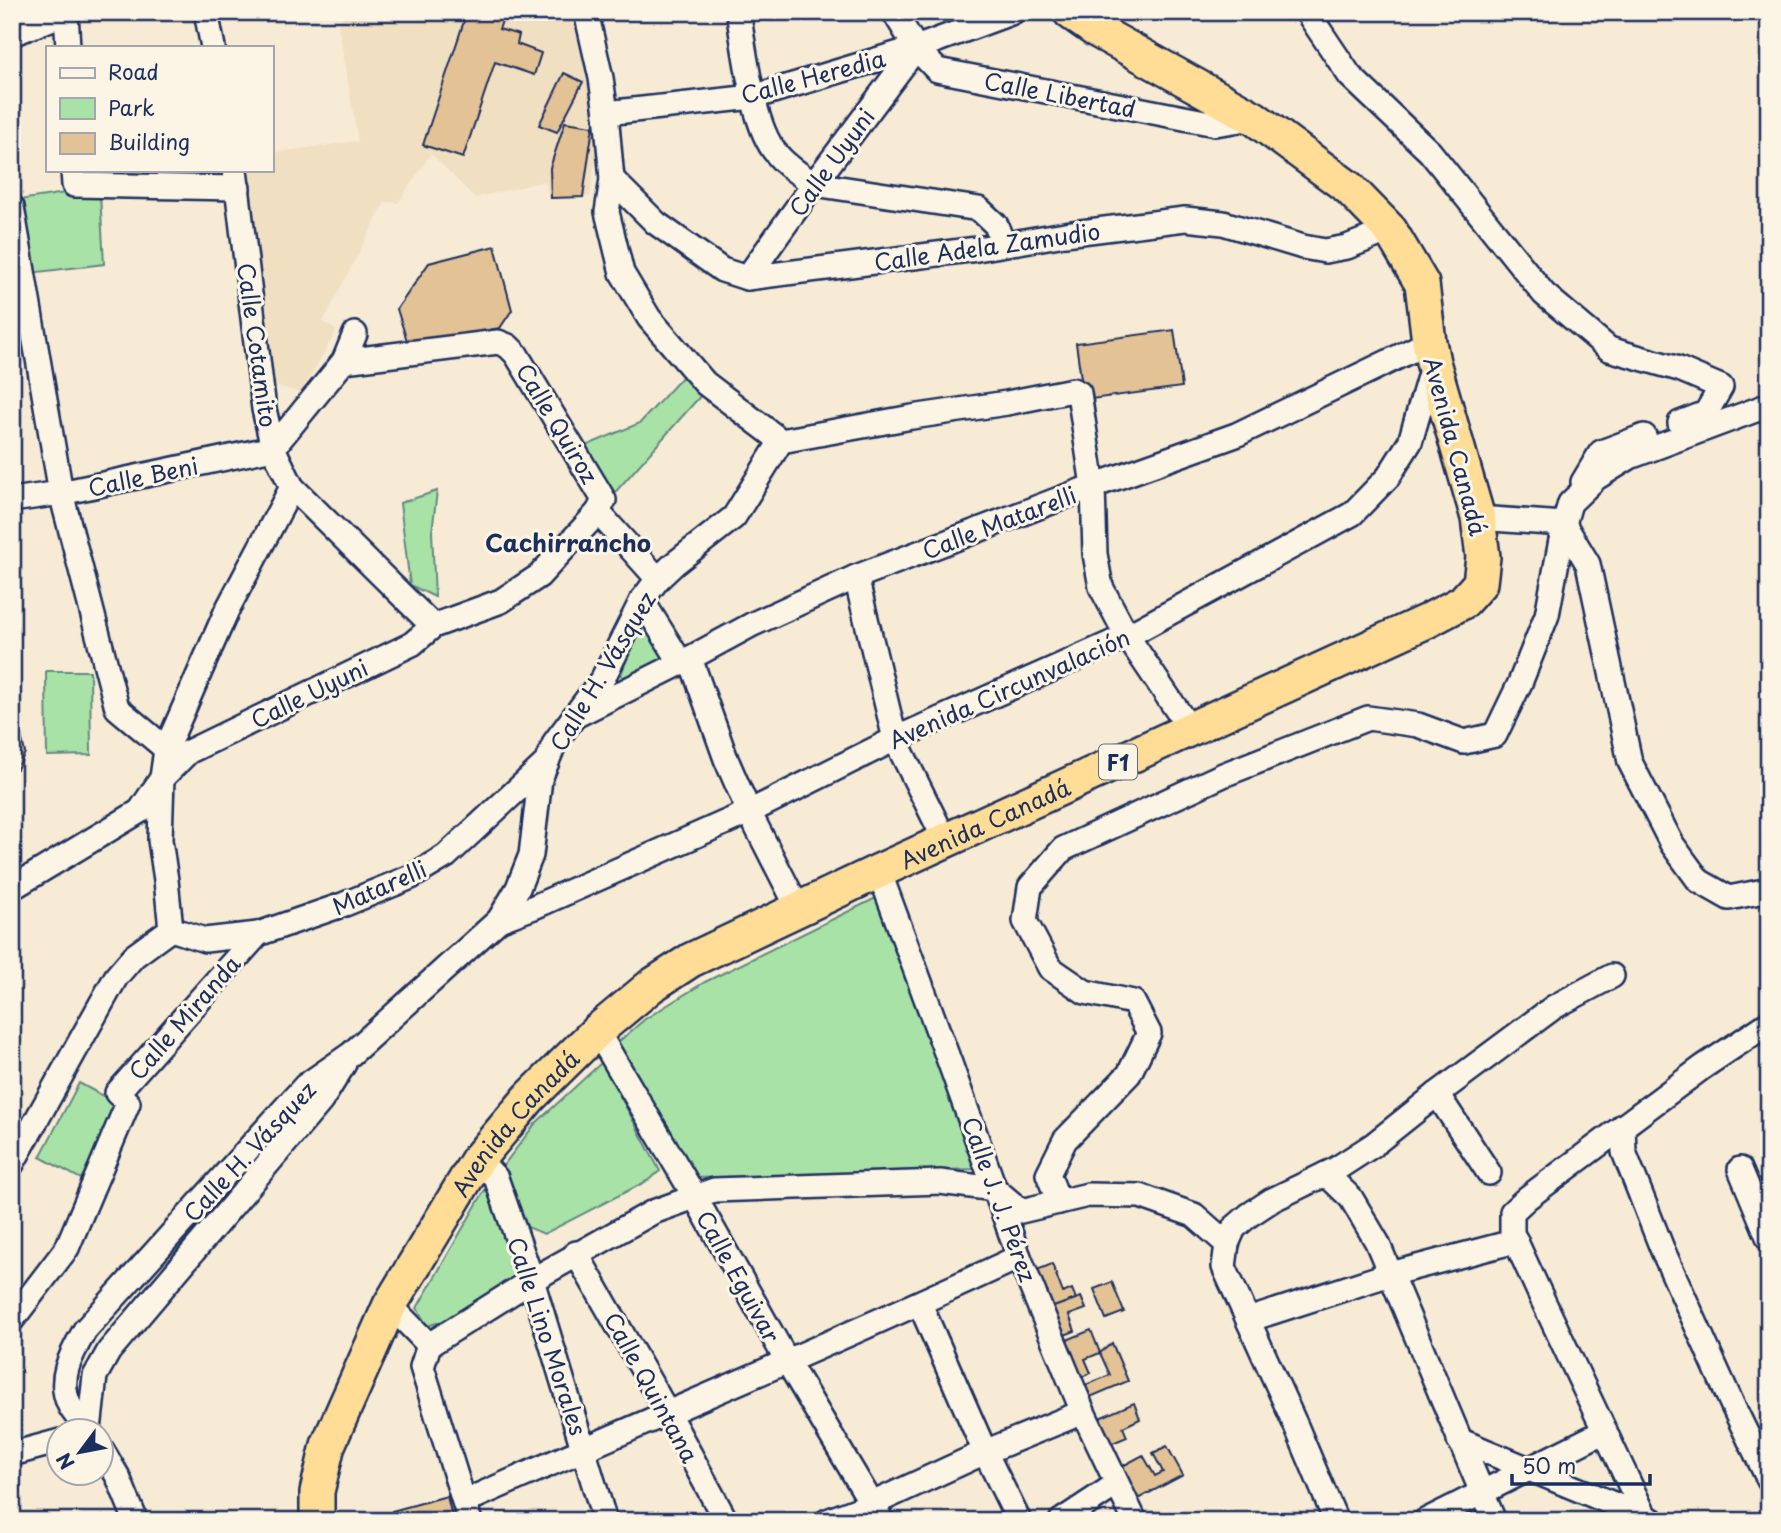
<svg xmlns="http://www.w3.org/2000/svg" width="1781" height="1533" font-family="'Playpen Sans',sans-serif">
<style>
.built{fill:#f1dfc2}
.green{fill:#a9e2a6;stroke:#628882;stroke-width:2}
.building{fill:#e3c295;stroke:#1b2f5e;stroke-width:2}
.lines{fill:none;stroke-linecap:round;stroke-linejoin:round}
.minor-casing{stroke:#1b2f5e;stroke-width:28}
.highway-casing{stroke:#1b2f5e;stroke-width:38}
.minor{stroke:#fcf5e5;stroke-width:23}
.highway{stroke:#ffdd96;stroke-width:33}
.labels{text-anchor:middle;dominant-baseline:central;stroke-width:6;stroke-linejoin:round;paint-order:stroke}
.shield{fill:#fcf5e5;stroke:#5e6a86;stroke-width:2}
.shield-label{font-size:21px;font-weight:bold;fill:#1b2f5e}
.street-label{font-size:23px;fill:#1b2f5e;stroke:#fcf5e5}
.neighbourhood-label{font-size:24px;font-weight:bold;fill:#1b2f5e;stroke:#fcf5e5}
</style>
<rect width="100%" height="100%" fill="#f7ebd5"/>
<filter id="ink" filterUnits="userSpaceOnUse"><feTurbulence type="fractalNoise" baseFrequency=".0143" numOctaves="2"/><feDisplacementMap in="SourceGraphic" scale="14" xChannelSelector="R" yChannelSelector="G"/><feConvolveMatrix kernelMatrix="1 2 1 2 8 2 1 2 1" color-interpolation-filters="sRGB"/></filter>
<g filter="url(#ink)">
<!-- built -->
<path class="built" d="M344,12h226l31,112 -11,73 -41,2 -4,-18 -70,17 -44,-44 -33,49 -13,-1 -62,120 14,8 -36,63 -32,-9 -28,-214h30v-17l87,-12 -20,-117z"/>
<!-- green -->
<g class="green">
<path d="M65,193l35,1 4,70 -74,9 -11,-73z"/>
<path d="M685,374l18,19 -92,104 -28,-50 57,-24z"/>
<path d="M437,491l-5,41 3,65 -25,-12 -10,-82z"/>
<path d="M647,625l22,32 -44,23 -4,-5 18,-47z"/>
<path d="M46,671h44l1,84 -44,1z"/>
<path d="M878,897l97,272 -279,9 -80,-134 29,-25 60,-37z"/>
<path d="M602,1062l58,109 -13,10 -103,53 -19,-8 -22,-60 32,-42z"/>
<path d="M79,1083l41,22 -39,74 -41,-22z"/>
<path d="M486,1188l32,87 -75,46 -16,5 -10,-18z"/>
</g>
<!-- building -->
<g class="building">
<path d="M467,12h64l-3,9 -23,-7 -6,15 20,6 -2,9 24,9 -7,22 -39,-13 -32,96 -40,-13z"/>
<path d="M564,73l19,9 -26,50 -18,-7z"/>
<path d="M565,122l28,4 -10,71 -32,1 -1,-30z"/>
<path d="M495,246l17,64 -12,18 -92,16 -11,-35 32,-46z"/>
<path d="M1174,330l8,57 -98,13 -8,-57z"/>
<path d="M12,697l13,56 -8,16 -5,1z"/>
<path d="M1052,1264l11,29 9,-4 4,10 -25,9 -14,-38z"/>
<path d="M1112,1282l12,30 -18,7 -12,-30z"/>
<path d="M1081,1297l5,12 -17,6 6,16 -13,5 -11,-28z"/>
<path d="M1091,1330l9,23 -15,6 6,14 -14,6 -15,-37z"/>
<path d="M1112,1343l16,38 -40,17 -5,-12 27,-11 -10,-22z"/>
<path d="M1134,1403l6,16 -17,8 4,10 -19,8 -11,-26z"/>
<path d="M1167,1446l16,29 -47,25 -17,-32 24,-13 12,21 8,-4 -10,-19z"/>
<path d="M447,1496l6,25h-58l-3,-10z"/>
</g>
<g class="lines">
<defs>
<g id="minor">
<path d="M206,12l7,35"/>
<path d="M586,12l15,66 5,35 6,66 -5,33 15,61 27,45 56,65 76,58"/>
<path d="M738,12c7,38 14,113 38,141 10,13 25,22 38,31l165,25 17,16 7,19"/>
<path d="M894,12l22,36 21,22 278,54 39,-6"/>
<path d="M1307,12l43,64 80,76 114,142 65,55 70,20 42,18 -15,26 -26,10"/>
<path d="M66,13l2,34"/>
<path d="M12,34l56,-22"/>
<path d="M606,113l147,-16 163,-49 97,-36"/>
<path d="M73,170l1,15 164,3"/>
<path d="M235,170l29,239 9,39 19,39 141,139"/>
<path d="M612,179l44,44 66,47 25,8 230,-29 88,-15 120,-15 38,4 80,24 22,4 22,-4 43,-17"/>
<path d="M12,207l49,286 56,215 49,41"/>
<path d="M747,278l67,-94 102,-136"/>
<path d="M1583,482l18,-30 43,-16"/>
<path d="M12,500l49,-7 212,-45 71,-87 11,-27"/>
<path d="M598,512l60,67"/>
<path d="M1478,518l86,6 24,40 42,198 42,82 27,37 30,17 40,-8"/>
<path d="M856,577l39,162 51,103"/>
<path d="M642,600l39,63"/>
<path d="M690,658l36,101 23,53 50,98"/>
<path d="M577,715l104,-52 72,-39 103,-47 237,-91 143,-51 193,-93"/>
<path d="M879,871l72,195 68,191 64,155 52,109"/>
<path d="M12,888l128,-77 22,-33 26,-26 224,-108 21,-18 68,-25 38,-25 59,-64 6,-12 -88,-146 -8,-8 -10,-4 -154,19"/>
<path d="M499,920l35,-13 215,-95 146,-73 232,-103 225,-122 36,-37 22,-35 23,-79"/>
<path d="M171,929l-5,-49 -6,-40 2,-62 4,-29 61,-139 65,-123"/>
<path d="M171,929l34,11 53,-6 87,-30 66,-27 35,-21 101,-94"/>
<path d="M597,1031l98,166 92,164 95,160"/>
<path d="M1437,1094l52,79"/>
<path d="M1623,1126l1,26 39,99 69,153 37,76"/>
<path d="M478,1159l18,19 36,102 73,241"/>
<path d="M12,1164l104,-187 18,-21 37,-27"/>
<path d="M1740,1169l29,70"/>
<path d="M1326,1174l25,24 26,44 117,279"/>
<path d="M1059,1202l-11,-28 17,-34 64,-66 20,-41 -16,-31 -48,-10 -35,-24 -25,-47 5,-34 33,-38 160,-74 145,-57 50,7 46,17 31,-7 25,-52 27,-68 17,-91 6,-21 26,-25 34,-21 139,-52"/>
<path d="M576,1253l91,159 59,109"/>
<path d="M920,1304l65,148 34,69"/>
<path d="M390,1305l39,40"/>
<path d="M12,1320l55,-72 61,-145 -11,-10 141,-159"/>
<path d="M1248,1320l142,-46 126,-33"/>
<path d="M89,1430l6,-54 14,-25 212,-250 23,-37"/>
<path d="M90,1432c-6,-9 -17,-18 -21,-28 -12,-26 3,-51 16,-74l220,-244 46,-32 148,-134 19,-32 13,-33 9,-76 15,-37 48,-64 39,-78 16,-21 16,-15 60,-47 47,-76 131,-24 95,-14 66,-13 6,3 14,93 2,68 6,33 26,49 62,92"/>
<path d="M1459,1440l193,80"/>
<path d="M102,1450l16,27 18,44"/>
<path d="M12,1454l48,-13"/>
<path d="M466,1501c184,-82 370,-158 553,-244"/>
<path d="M470,1521l-48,-154 7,-22 103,-65 121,-68 61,-22 226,-8 55,7 26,22 67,-16 52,1 54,19 33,29"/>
<path d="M827,1521l45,-17 113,-52 98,-40"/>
<path d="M1061,1521l56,-37"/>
<path d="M1336,1521l-40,-95 -72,-159 3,-23 7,-16 15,-13 23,-15 64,-31 37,-24 64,-51 117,-87 58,-31"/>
<path d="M1425,1521l180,-90"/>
<path d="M1647,1521l-108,-229 -27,-59v-21l15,-14 176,-131 66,-44"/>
</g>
<g id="highway">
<path id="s1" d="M317,1521v-29l11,-47 62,-140 88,-146 52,-62 67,-66 54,-45 40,-26 188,-89 548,-250 36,-19 17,-19 3,-26 -5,-39 -45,-156 -4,-20 -7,-58 -32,-54 -41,-42 -95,-70 -160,-89 -24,-17"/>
</g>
</defs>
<!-- minor casing -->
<use href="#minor" class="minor-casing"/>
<!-- highway casing -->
<use href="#highway" class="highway-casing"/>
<!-- minor -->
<use href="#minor" class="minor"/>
<!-- highway -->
<use href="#highway" class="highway"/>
</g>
</g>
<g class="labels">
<!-- shield labels -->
<rect class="shield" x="1099" y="744.5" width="38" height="35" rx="5"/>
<g class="shield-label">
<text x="1118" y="762">F1</text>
</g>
<!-- street labels -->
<g class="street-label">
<text transform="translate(813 76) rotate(-15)">Calle Heredia</text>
<text transform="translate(1060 94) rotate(11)">Calle Libertad</text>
<text transform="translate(831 162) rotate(-54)">Calle Uyuni</text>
<text transform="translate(987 246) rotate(-8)">Calle Adela Zamudio</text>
<text transform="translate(258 345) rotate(82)">Calle Cotamito</text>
<text transform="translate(558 423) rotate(59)">Calle Quiroz</text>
<text transform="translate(1456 446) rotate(75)">Avenida Canadá</text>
<text transform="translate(143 476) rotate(-12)">Calle Beni</text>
<text transform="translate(999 522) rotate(-21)">Calle Matarelli</text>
<text transform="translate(602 671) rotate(-59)">Calle H. Vásquez</text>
<text transform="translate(1009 688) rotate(-24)">Avenida Circunvalación</text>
<text transform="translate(309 693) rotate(-26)">Calle Uyuni</text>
<text stroke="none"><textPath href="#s1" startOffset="1018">Avenida Canadá</textPath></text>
<text transform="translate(379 887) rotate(-24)">Matarelli</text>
<text transform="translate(184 1017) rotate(-49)">Calle Miranda</text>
<text stroke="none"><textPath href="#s1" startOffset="452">Avenida Canadá</textPath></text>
<text transform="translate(249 1151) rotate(-47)">Calle H. Vásquez</text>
<text transform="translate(1000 1199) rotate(70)">Calle J. J. Pérez</text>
<text transform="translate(739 1276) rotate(61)">Calle Eguivar</text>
<text transform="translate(548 1336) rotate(72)">Calle Lino Morales</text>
<text transform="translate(652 1387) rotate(61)">Calle Quintana</text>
</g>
<!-- neighbourhood labels -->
<g class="neighbourhood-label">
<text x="568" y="542">Cachirrancho</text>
</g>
</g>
<!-- margin -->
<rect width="1781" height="1533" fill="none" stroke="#fcf5e5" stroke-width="42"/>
<rect x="21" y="21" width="1739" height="1491" fill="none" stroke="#1b2f5e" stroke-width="2.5" filter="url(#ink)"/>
<!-- legend -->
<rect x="46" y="46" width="228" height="126" fill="#fcf5e5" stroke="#a2a6af" stroke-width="2"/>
<rect x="60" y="68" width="35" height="10" fill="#fcf5e5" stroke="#a2a6af" stroke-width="2"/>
<text x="108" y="80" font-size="21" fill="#1b2f5e">Road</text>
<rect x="60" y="98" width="35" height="21" fill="#a9e2a6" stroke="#a2a6af" stroke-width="2"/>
<text x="108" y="116" font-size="21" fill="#1b2f5e">Park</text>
<rect x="60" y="133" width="35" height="21" fill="#e3c295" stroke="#a2a6af" stroke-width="2"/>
<text x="108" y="150" font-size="21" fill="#1b2f5e">Building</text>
<!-- north arrow -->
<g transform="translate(80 1452) rotate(238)"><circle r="33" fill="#fcf5e5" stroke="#a2a6af" stroke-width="2"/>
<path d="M0-5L12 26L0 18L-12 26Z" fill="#1b2f5e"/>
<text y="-10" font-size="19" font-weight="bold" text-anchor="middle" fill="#1b2f5e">N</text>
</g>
<!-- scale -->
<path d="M1512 1474v10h138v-10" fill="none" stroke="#1b2f5e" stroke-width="3.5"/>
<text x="1522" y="1474" font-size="21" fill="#1b2f5e" stroke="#fcf5e5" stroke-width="5" paint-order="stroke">50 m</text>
</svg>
